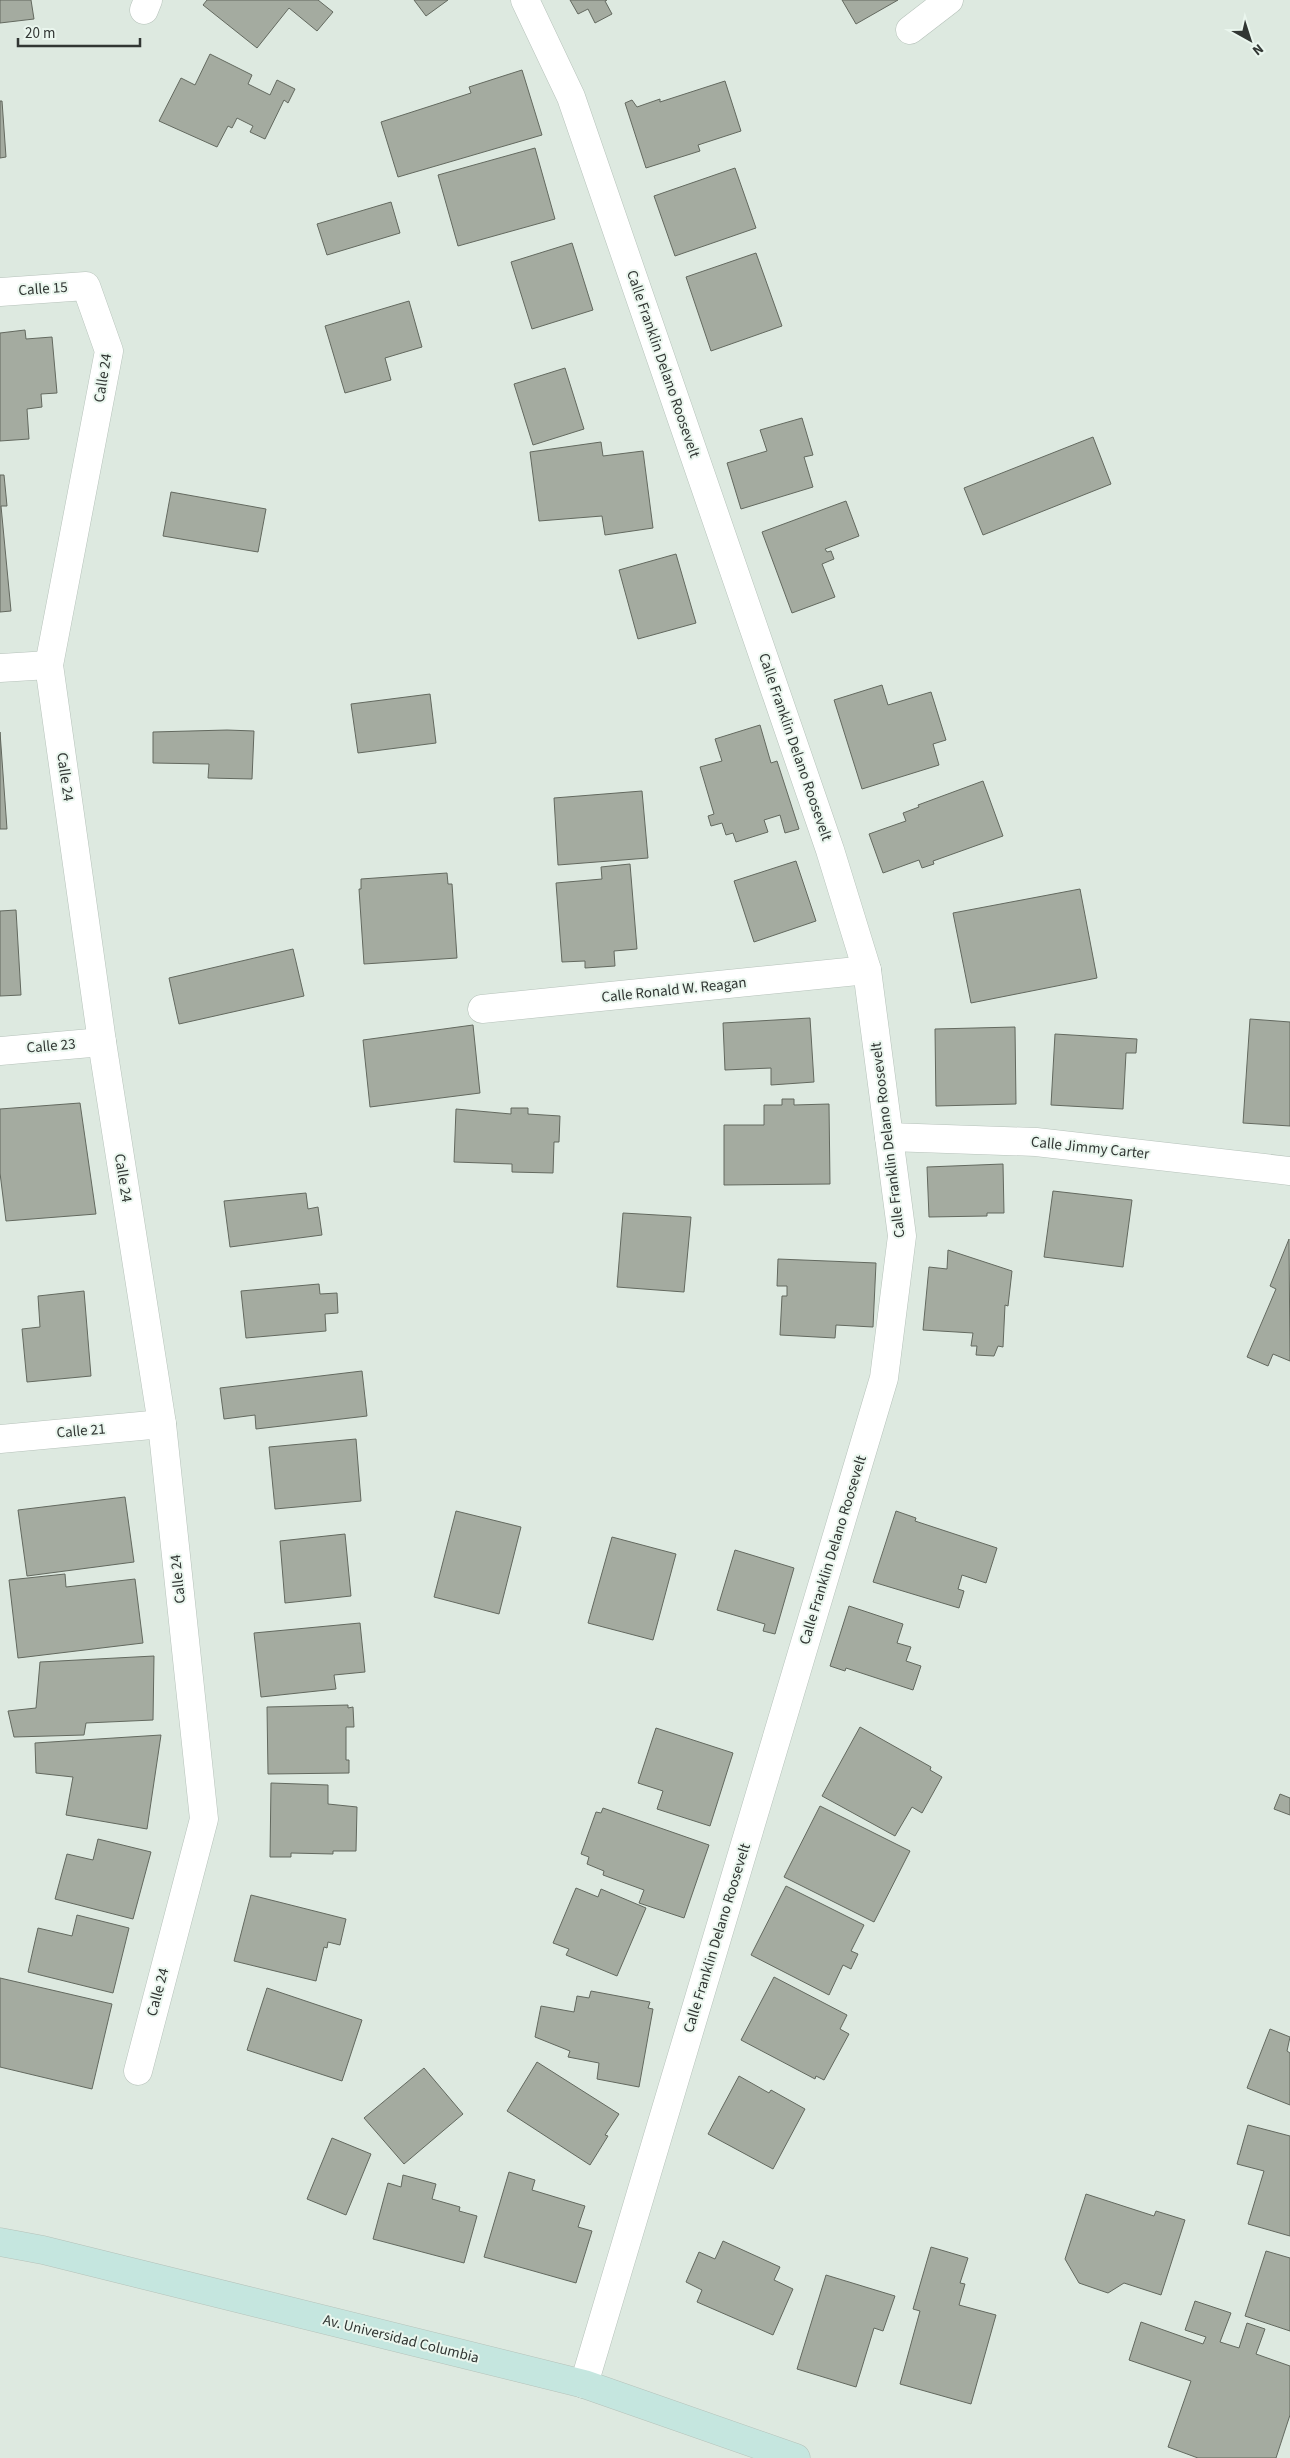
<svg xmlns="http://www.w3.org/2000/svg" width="1290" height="2458" font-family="'Source Sans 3',sans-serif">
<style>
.building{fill:#a4aba0;stroke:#63695f}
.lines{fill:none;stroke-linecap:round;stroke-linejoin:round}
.street-casing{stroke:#b6c2ba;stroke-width:29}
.secondary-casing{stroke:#b6c2ba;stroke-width:29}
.street{stroke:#fff;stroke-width:28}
.secondary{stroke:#c5e6df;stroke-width:28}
.labels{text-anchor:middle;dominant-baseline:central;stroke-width:4;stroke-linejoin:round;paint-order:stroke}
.street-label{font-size:15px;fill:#313633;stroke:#eaf6ee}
</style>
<rect width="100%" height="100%" fill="#dde9e0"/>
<!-- building -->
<g class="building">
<path d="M0,0h31l3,19 -34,4z"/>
<path d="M207,0h111l15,12 -16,19 -28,-23 -32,40 -54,-43z"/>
<path d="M414,0h34l-22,16z"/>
<path d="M570,0h37l-2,1 7,13 -17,9 -7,-14 -10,5z"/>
<path d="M842,0h56l-42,24z"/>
<path d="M210,54l42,21 -4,9 22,11 7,-15 18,9 -7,14 -4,-3 -19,39 -15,-7 3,-6 -16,-8 -5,10 -4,-2 -11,21 -58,-26 22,-43 14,7z"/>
<path d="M522,70l20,65 -144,42 -17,-55 90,-29 -2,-6z"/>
<path d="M725,81l16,50 -43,14 2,6 -54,17 -21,-65 7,-3 5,7 23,-8v3z"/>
<path d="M0,101h2l4,56 -6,1z"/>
<path d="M535,148l20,71 -97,27 -20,-71z"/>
<path d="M735,168l21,60 -81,28 -21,-60z"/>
<path d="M391,202l9,31 -73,22 -10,-31z"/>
<path d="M572,243l21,67 -61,19 -21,-67z"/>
<path d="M756,253l26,73 -71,25 -25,-74z"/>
<path d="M409,301l13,46 -37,11 6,22 -46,13 -20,-67z"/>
<path d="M25,330l1,9 26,-2 5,56 -16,1 1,13 -15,2 2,30 -29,2v-108z"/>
<path d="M565,368l19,61 -51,16 -19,-61z"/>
<path d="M802,418l11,37 -9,2 9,30 -72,22 -14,-46 40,-12 -7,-21z"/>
<path d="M1093,437l18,47 -128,51 -19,-47z"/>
<path d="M601,442l2,14 40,-5 10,77 -48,7 -3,-19 -63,5 -9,-69z"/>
<path d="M0,475h4l3,31h-6l10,105 -11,1z"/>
<path d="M171,492l95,17 -8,43 -95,-16z"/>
<path d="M846,501l13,35 -34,13 2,3 4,-1 3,8 -12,5 13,33 -43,16 -30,-81z"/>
<path d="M676,554l20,69 -58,16 -19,-69z"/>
<path d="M882,685l6,20 43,-13 15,48 -13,4 6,21 -77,24 -28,-89z"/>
<path d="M430,694l6,49 -78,10 -7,-49z"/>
<path d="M760,725l11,38 6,-2 22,68 -14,4 -5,-18 -16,5 4,12 -32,10 -3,-9 -7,2 -4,-12 -11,3 -3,-10 6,-2 -14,-47 22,-6 -7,-22z"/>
<path d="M227,730l27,1 -2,48 -44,-1 1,-14 -56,-1v-31z"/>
<path d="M0,732l7,97h-7z"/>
<path d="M983,781l20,55 -70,25 1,3 -12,4 -3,-8 -36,13 -14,-39 37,-13 -3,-8 16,-6 -1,-2z"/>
<path d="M642,791l6,67 -90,7 -4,-67z"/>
<path d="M796,861l20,60 -62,21 -20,-61z"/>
<path d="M630,864l7,85 -23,2 1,15 -30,2v-7l-23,1 -6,-79 46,-4 -1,-12z"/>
<path d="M447,873l1,11h4l5,74 -93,6 -5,-75h2v-10z"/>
<path d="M1080,889l17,89 -126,25 -18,-90z"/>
<path d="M16,910l5,85 -21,1v-85z"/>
<path d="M293,949l11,47 -125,28 -10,-46z"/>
<path d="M810,1018l4,64 -43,3v-17l-46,2 -2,-47z"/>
<path d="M1250,1019l40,3v104l-47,-3z"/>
<path d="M473,1025l7,68 -110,14 -7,-67z"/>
<path d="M1015,1027l1,77 -80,2 -1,-77z"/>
<path d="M1055,1034l82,5 -1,14h-10l-3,56 -72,-4z"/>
<path d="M782,1099h12v6l35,-1 1,80 -106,1v-60h40v-20h18z"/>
<path d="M80,1103l16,111 -90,7 -6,-48v-64z"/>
<path d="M511,1108h17v6l32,2 -1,26h-5l-1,31 -41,-1v-8l-58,-2 2,-53 55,5z"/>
<path d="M1003,1164l1,49h-17v3l-58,1 -2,-50z"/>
<path d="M1053,1191l79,9 -9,67 -79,-10z"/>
<path d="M306,1193l2,16 10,-2 4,28 -92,12 -6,-46z"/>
<path d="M623,1213l68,4 -7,75 -67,-5z"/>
<path d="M1289,1239l1,122 -17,-7 -5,12 -21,-9 29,-68 -6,-3z"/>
<path d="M948,1250l64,21 -4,35 -3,-1 -2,42 -5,-1 -4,10 -18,-1 1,-9h-6l2,-13 -50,-3 6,-63 18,2z"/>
<path d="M778,1259l98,4 -3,64 -37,-2 -1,13 -55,-3 2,-39h5v-10h-10z"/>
<path d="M319,1284l1,10 17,-1 1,20 -13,1 1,17 -80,7 -5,-47z"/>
<path d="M84,1291l7,85 -64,6 -5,-53 18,-2 -2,-31z"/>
<path d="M362,1371l5,45 -111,13 -1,-14 -31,4 -4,-31z"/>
<path d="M356,1439l5,62 -86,8 -6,-62z"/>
<path d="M125,1497l9,65 -107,14 -9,-66z"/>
<path d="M456,1511l65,16 -22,87 -65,-17z"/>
<path d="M896,1511l20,7 -1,3 82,27 -11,35 -24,-8 -4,14 6,2 -5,17 -86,-26z"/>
<path d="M345,1534l6,62 -66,7 -5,-62z"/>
<path d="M612,1537l64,17 -23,86 -65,-17z"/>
<path d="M735,1550l59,18 -19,66 -12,-3 2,-7 -48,-14z"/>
<path d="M65,1574l1,13 69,-8 8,64 -125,15 -9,-78z"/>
<path d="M849,1606l54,18 -6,19 14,4 -5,14 15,5 -8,24 -67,-22 -1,3 -15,-5z"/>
<path d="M360,1623l5,49 -31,3 2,14 -75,8 -7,-64z"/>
<path d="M154,1656l-1,64 -67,3 -2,12 -70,2 -6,-26 28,-3 4,-46z"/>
<path d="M348,1705v3l5,-1 1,20h-8v33h3v13l-81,1 -1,-67z"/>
<path d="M860,1727l71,40 -1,3 12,7 -20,36 -10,-6 -17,29 -73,-40z"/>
<path d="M656,1728l77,25 -23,73 -53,-17 6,-18 -25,-8z"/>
<path d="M161,1735l-14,94 -81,-14 7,-38 -37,-4 -1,-30z"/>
<path d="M271,1783l57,2v19l29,3 -1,44h-23v3l-42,-1v4h-21z"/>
<path d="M1280,1794l10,4v17l-16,-6z"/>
<path d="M820,1806l90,45 -36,71 -90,-45z"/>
<path d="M603,1808l106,37 -25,73 -45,-15 5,-13 -41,-15 1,-4 -17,-7 2,-7 -8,-3 15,-42 5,1z"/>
<path d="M98,1839l53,13 -18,67 -78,-20 12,-45 26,6z"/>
<path d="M786,1886l78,39 -13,26 7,3 -7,15 -8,-4 -14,30 -78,-40z"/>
<path d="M576,1888l22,9 3,-8 45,19 -29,68 -51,-21 3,-6 -16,-6z"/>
<path d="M251,1895l95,24 -6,26 -12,-3 -1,6 -3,-1 -8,34 -82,-20z"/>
<path d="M77,1915l52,13 -16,65 -85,-21 10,-44 34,8z"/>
<path d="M774,1977l73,38 -7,14 9,5 -25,46 -8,-4 -1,3 -74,-39z"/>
<path d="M0,1978l112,26 -20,85 -92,-22z"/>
<path d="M267,1988l95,32 -20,61 -95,-31z"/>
<path d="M591,1991l59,11 -2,6 5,1 -14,78 -42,-8 2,-16 -31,-6 2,-6 -35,-14 6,-31 33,6 3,-16 12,2z"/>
<path d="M1270,2029l20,8 -3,14 3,2v52l-43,-17z"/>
<path d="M537,2062l82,52 -14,21 3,1 -18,29 -83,-54z"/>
<path d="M424,2068l39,46 -59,50 -40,-46z"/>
<path d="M739,2076l30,17 2,-3 34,19 -32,60 -65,-35z"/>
<path d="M1248,2125l42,11v100l-42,-12 16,-53 -27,-7z"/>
<path d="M332,2138l39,16 -25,61 -39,-16z"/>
<path d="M509,2172l26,8 -3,10 53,16 -7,21 14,4 -16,52 -92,-26z"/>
<path d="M403,2175l33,9 -4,15 28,8 -1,4 18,5 -13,47 -91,-24 15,-56 13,4z"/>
<path d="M1086,2194l68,22 2,-5 29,9 -24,75 -37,-12 -16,10 -29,-10 -14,-24z"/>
<path d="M723,2241l57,26 -6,13 19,9 -20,46 -76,-33 5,-12 -16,-8 13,-30 16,7z"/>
<path d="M931,2247l37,11 -8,25 5,1 -6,21 37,10 -25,89 -71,-20 20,-73 -7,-2z"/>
<path d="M1266,2251l24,7v73l-45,-15z"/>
<path d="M826,2275l69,21 -12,35 -9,-3 -18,59 -59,-18z"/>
<path d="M1195,2301l36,12 -11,29 19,6 8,-25 18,6 -9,25 34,12v49l-14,43h-78l-30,-11 23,-66 -62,-21 12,-38 62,22 3,-7 -21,-7z"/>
</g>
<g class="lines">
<defs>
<g id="street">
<path d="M525,0l46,97 259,753 37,120 35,266 -18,142 -300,1006"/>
<path d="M144,10l4,-10"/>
<path d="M910,30l39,-30"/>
<path d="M0,292l86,-6 23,65 -60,314 53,377 60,382 42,395 -66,252"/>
<path d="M0,668l49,-3"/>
<path d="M482,1009l385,-39"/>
<path d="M0,1051l102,-9"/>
<path d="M889,1137l147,5 254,29"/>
<path d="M0,1439l162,-15"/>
</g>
<path id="secondary" d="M0,2242l43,8 541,134 212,74"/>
</defs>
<!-- street casing -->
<use href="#street" class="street-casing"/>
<!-- secondary casing -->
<use href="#secondary" class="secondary-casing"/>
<!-- street -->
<use href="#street" class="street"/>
<!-- secondary -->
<use href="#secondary" class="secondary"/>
</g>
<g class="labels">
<!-- street labels -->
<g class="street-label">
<text transform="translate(43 289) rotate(-4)">Calle 15</text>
<text transform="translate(663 364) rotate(71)">Calle Franklin Delano Roosevelt</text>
<text transform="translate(103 378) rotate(-81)">Calle 24</text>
<text transform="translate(795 747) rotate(71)">Calle Franklin Delano Roosevelt</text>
<text transform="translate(65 777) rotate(82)">Calle 24</text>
<text transform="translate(674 990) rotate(-6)">Calle Ronald W. Reagan</text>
<text transform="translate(51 1046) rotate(-5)">Calle 23</text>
<text transform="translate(888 1140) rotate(-97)">Calle Franklin Delano Roosevelt</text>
<text transform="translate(1090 1148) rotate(6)">Calle Jimmy Carter</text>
<text transform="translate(123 1178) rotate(81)">Calle 24</text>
<text transform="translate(81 1431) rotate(-5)">Calle 21</text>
<text transform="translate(833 1550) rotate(-73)">Calle Franklin Delano Roosevelt</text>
<text transform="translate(178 1579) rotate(-96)">Calle 24</text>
<text transform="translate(717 1938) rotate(-73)">Calle Franklin Delano Roosevelt</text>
<text transform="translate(158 1992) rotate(-75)">Calle 24</text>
<text transform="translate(401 2339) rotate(14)">Av. Universidad Columbia</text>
</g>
</g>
<!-- north arrow -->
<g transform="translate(1250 40) rotate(141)" stroke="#eaf6ee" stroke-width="4" paint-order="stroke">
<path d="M0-4L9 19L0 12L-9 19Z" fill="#313633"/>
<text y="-8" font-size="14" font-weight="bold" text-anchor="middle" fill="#313633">N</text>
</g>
<!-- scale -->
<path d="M18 38v8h122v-8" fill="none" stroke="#313633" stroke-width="2.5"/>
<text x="25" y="38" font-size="15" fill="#313633" stroke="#eaf6ee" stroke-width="4" paint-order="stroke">20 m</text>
</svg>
